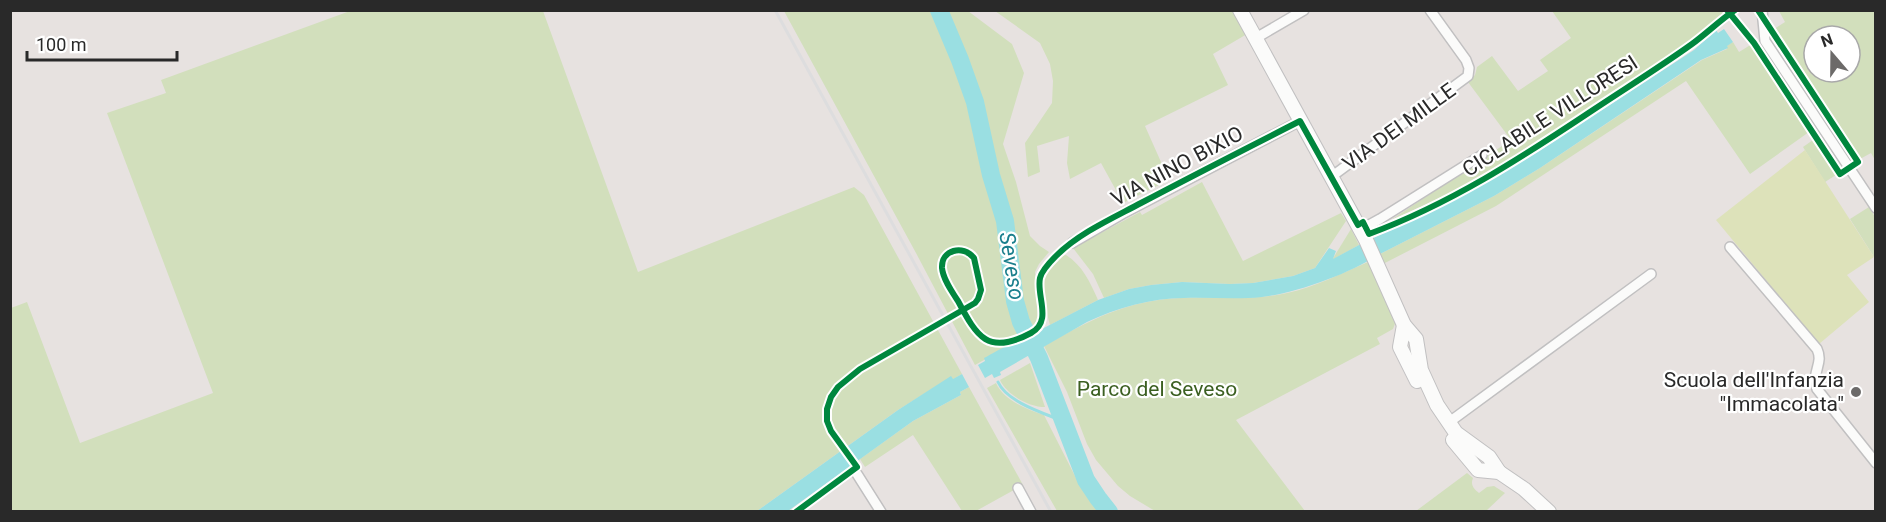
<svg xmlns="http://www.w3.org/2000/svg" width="1886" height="522" font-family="Roboto,sans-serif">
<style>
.green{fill:#d2dfbc;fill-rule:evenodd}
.pitch{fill:#dde2ba}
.water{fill:#9adfe2}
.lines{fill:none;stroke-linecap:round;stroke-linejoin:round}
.stream{stroke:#9adfe2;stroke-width:3}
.river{stroke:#9adfe2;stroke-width:18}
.street-casing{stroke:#c1c0c1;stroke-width:12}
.secondary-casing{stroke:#c1c0c1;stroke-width:16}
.street{stroke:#fbfbfa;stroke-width:9}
.secondary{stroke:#fbfbfa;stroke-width:14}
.rail{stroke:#ddddde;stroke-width:3}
.cycleway-casing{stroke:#fff;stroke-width:10}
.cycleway{stroke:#00873e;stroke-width:6}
.poi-dot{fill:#6c6a69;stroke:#fff;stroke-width:2}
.labels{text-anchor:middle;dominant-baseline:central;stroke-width:4.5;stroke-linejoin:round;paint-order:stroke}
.street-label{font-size:21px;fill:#292929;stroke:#fff}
.poi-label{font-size:21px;fill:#292929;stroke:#fff;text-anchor:end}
.park-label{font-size:21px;fill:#3b5f21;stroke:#fff}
.water-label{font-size:22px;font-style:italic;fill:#1a7f8d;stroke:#fff}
</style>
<rect width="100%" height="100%" fill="#e7e2e0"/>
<!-- green -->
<g class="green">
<path d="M350,11h193l95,261 216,-85 10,8 98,179 -10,6 -1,-3 -53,33 -141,101 -746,1v-204l16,-6 53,141 133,-50 -106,-280 59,-20 -5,-13z"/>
<path d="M784,11h184l44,33 12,29 -21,71 13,38 14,54 10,10 9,6 -10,12 -4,8 3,49c-6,10 -18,15 -29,17l2,7 -36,20 -59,-112z"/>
<path d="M995,11h238l14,23 -34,20 15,31 -83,41 24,54 -46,23 -22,-40 -31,16 -3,-16 2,-27 -32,10 3,26 -12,5 -3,-34 27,-40 1,-22 -3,-17 -10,-21z"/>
<path d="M1552,11h175c-13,8 -22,20 -34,29l-178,118 -59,33 -65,29 120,-80 -43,-58 7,-7 2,-8 15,-11 26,35 30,-20 -8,-11 31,-22z"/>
<path d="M1779,11h96v149l-4,-7 -11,6 -86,-130 11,-7zM1814,36h36v36h-36z"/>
<path d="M1733,42l6,10 13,-8 57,88 -59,42 -64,-93 -190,125 -115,59 -3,-10 116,-59 46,-28 162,-108 25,-11 -1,-3z"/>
<path d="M1813,140l23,35 -11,7 -22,-35z"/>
<path d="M1202,182l41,79 98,-48 5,8 -31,47 -22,8 -40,7 -23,1 -48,-2 -31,3 -22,4 -25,9 -11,-24 -20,-26 67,-36 2,3z"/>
<path d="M1869,207l6,10 -1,40 -24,-38z"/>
<path d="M1351,229l8,16 -27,15z"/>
<path d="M1066,255c17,11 24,27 32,45l-48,25 -4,-15 -3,-31 5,-9 13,-14z"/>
<path d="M1368,262l18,34 10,25 -3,8 -16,9 3,6 -144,76 69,91h-150l-25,-15 -12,-10 -22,-26 -9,-16 -20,-52 -23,-46c46,-26 83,-46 137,-48 36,-2 70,3 106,-5 28,-6 55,-20 81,-31z"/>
<path d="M1030,363l15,44c-16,0 -38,-12 -45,-27z"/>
<path d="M996,383c8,18 31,26 48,32l32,63 26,33h-45l-70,-123z"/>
<path d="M969,387l54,98 -47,26h-14l-49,-76 -48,32 -5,-8 53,-38 48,-26 -1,-3z"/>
<path d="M1467,473l6,5c-3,7 1,11 6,15l8,-6 7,-1 11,7 -19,18h-70z"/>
</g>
<!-- pitch -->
<path class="pitch" d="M1805,150l69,107 -27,18 22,27 -50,42 -103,-124z"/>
<!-- water -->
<g class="water">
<path d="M1724,29l9,13 -6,4 1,2 -27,12 -161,108 -46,28 -116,59c-29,19 -82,38 -116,42 -26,3 -52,0 -78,1 -33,0 -67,10 -97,24l-87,50 1,3 -7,3 -2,-4 -7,4 -7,-13 7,-4 -1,-3c8,-4 18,-11 27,-13 10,-2 23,-6 29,-15l58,-30 31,-11 22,-4 31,-3 48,2 23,-1 40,-7 22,-8 14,-20 7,3 -3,8 26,-14 114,-55 63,-37 158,-103 22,-20 2,3z"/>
<path d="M962,374l7,13 -9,5 1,3 -48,26 -125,90h-31l141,-101 53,-34 2,3z"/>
</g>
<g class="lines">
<!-- stream -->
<path class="stream" d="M998,382c9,20 45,31 65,39"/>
<!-- river -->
<path class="river" d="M939,10l21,50 15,42 16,73 14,46 10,80 6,21 18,36 47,122 12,18 11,14"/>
<defs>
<g id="street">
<path d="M1762,10l3,31 111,167"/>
<path d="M1256,38l48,-28"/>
<path d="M1331,177l137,-101 1,-8 -3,-8 -36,-50"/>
<path d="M1360,230l20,-11 102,-64"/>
<path d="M1072,243l50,-29 178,-93"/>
<path d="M1730,247l87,102c7,15 -6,22 0,40l59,74"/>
<path d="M1448,423l203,-149"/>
<path d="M857,474l24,38"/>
<path d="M1018,488l13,24"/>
</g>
<g id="secondary">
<path d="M1240,10l126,230 38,85 12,14 5,31 16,35 19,28 33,24 10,15"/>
<path d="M1404,325l-4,22 17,34"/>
<path d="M1453,440l25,30 21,2 25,17 25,23"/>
</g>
</defs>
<!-- street casing -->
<use href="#street" class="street-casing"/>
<!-- secondary casing -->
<use href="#secondary" class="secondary-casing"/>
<!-- street -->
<use href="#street" class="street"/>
<!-- secondary -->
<use href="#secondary" class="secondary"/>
<!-- rail -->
<path class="rail" d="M775,10l276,502"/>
<defs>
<g id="cycleway">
<path d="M1727,10l27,33 86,131 18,-12 -100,-152"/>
<path d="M796,512l61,-45 -26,-36 -4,-10v-12l4,-12 7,-10 22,-18 115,-66 3,-4 3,-9 -7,-32c-11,-14 -33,-8 -32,10 1,11 10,24 16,33 19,36 30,55 73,32 22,-12 5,-37 9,-55 2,-8 10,-16 16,-22 23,-23 57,-38 85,-53 53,-28 106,-55 159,-82l58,104 5,-3 6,12c81,-30 152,-76 224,-124 33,-22 67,-43 99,-66 15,-11 27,-23 43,-34"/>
</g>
</defs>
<!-- cycleway casing -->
<use href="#cycleway" class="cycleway-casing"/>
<!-- cycleway -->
<use href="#cycleway" class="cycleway"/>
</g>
<!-- markers -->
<circle class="poi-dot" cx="1856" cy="392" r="6"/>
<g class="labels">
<!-- street labels -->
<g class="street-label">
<text transform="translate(1550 116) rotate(-33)">CICLABILE VILLORESI</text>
<text transform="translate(1399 127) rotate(-36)">VIA DEI MILLE</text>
<text transform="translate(1177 166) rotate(-28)">VIA NINO BIXIO</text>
</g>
<!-- poi labels -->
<g class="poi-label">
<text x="1844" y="380">Scuola dell'Infanzia<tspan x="1844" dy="24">"Immacolata"</tspan></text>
</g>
<!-- park labels -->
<g class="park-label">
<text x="1157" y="389">Parco del Seveso</text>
</g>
<!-- water labels -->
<g class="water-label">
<text transform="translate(1012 266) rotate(81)">Seveso</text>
</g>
</g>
<!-- border -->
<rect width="1886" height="522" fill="none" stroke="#292929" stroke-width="24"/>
<!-- north arrow -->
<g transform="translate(1832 54) rotate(340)"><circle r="28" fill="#ffffff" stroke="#a9a9a9" stroke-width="1.5"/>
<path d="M0-4.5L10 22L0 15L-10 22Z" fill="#6c6a69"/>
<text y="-9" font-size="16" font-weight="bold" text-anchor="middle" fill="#292929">N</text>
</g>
<!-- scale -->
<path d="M27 51v9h150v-9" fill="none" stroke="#292929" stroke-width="3"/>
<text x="36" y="51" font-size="18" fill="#292929" stroke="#ffffff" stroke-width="4.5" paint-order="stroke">100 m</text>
</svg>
